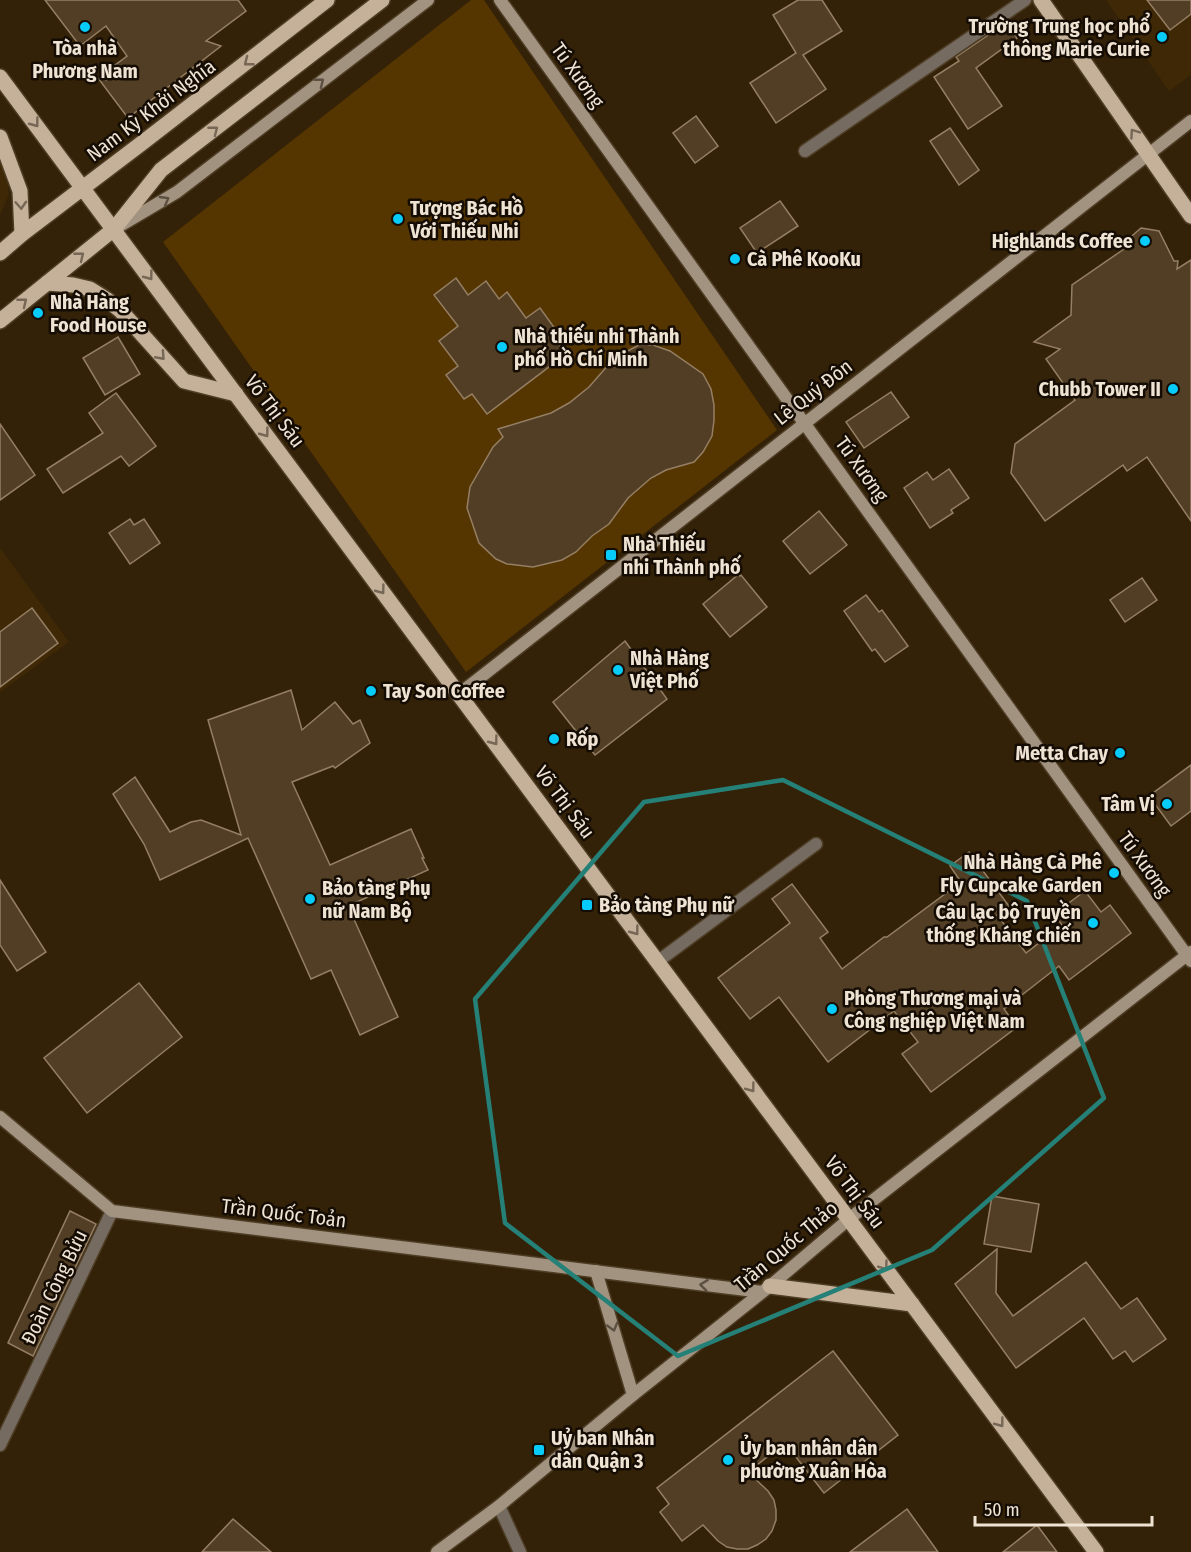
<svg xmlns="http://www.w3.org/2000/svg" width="1191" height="1552" font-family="'Fira Sans Condensed',sans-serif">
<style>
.built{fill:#3e2805}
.green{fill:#553500}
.building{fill:#523e24;stroke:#957f64;stroke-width:1.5}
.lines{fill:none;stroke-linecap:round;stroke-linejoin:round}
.street-casing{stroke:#4e3d25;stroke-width:15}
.secondary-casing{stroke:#4e3d25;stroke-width:15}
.primary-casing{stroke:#4e3d25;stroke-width:18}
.street{stroke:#756b60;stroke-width:12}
.secondary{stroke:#a29380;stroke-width:12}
.primary{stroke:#c5b199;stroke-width:15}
.oneway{stroke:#766756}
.oneway2{stroke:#5c5042}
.marked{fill:none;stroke:#258178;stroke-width:4.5;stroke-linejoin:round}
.poi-dot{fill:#07cbf9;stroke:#150d04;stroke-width:2}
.labels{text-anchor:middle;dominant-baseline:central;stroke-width:5;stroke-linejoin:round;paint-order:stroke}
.poi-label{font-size:20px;font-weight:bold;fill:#efe3d4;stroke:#150d04;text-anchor:start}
.street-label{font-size:20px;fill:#efe3d4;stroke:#150d04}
</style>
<rect width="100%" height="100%" fill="#342208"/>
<!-- built -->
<g class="built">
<path d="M1106,0h85v75l-22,16z"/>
<path d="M0,161l6,10 3,23 -9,21z"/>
<path d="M0,548l69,94 -69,50z"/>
</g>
<!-- green -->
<path class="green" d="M471,0h13l293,430 -311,242 -303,-430z"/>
<!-- building -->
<g class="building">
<path d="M45,0h193l8,11 -40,30 15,5 -93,72 -30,-40 8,2 -4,-5 25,-19 -21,-30 -26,20z"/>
<path d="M798,0h24l20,31 -39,24 23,34 -50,34 -26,-40 46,-30 -23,-38z"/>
<path d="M1147,0h44v14l-21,16z"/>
<path d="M1006,23l11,15 -41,30 26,38 -34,23 -34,-52 25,-16 -3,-4z"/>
<path d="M696,116l22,30 -23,17 -22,-30z"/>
<path d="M950,128l29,42 -20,15 -29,-44z"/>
<path d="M780,201l18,25 -41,27 -17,-25z"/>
<path d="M1141,228l18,3 15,30h4l-1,8 14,-9v261l-44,-64 -20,14 -4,-6 -78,56 -34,-48 4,-29 60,-44 -29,-41 14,-10 -26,-7 37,-27 1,-30 52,-36 -6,-1z"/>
<path d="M456,278l12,17 18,-14 13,18 8,-7 19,26 14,-10 16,22 -5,4 15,20 -79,60 -15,-20 -8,5 -18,-24 12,-9 -19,-25 19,-15 -24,-31z"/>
<path d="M118,337l22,37 -35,21 -22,-37z"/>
<path d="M639,345h14l17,6 33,23 8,15 3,16v15l-2,16 -9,16 -9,10 -28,8 -15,8 -23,20 -19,26 -17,12 -16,16 -14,8 -29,7 -26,-3 -11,-5 -17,-16 -12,-35 3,-21 23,-40 10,-10 -5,-8 53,-16 18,-10 20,-16 21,-24 10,-8z"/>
<path d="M891,392l18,25 -45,31 -18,-26z"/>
<path d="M116,393l40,53 -27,20 -8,-10 -58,37 -16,-24 56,-36 -14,-20z"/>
<path d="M0,424l35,51 -35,25z"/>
<path d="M949,469l20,29 -18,12 2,3 -23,15 -26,-40 23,-16 6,8z"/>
<path d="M819,511l28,34 -37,29 -27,-33z"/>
<path d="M130,519l4,6 10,-6 16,24 -30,21 -21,-31z"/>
<path d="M739,574l1,2 1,-1 26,32 -37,30 -27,-33z"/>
<path d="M1142,578l15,22 -32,22 -15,-22z"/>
<path d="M866,595l13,17 3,-2 26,36 -23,16 -10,-13 -3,2 -28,-40z"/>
<path d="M32,608l26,35 -58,44v-55z"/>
<path d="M625,641l42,58 -72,56 -42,-53z"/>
<path d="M291,690l11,40 33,-28 18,22 7,-4 10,23 -35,25 -2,-2 -41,16 38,83 81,-36 13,29h-2l6,12 -80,36 50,111 -38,18 -29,-65 -20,9 -63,-141 -88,42 -16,-36 -31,-50 22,-17 35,55 21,-10 10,-2 40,15 -33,-115z"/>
<path d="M1191,765v46l-20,15 -22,-30z"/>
<path d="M969,852l40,54 -12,9 29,38 36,-28 -8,-11 31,-23 16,21 9,-7 21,28 -62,47 -10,-14 -55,43 13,18 -86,65 -29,-38 16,-12 -24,-31 -66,51 -49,-65 -29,22 -32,-41 72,-55 -18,-24 20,-15 36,48 -8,6 22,31 42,-32h3l74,-55 -11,-16z"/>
<path d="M0,880l46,72 -29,19 -17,-26z"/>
<path d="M139,983l43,54 -95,76 -43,-55z"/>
<path d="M992,1196l47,8 -8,48 -47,-8z"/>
<path d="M70,1211l26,13 -63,132 -25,-13z"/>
<path d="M997,1249l-1,44 17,23 73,-54 35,47 16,-11 29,41 -33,23 -8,-11 -12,8 -29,-41 -68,50 -61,-84z"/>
<path d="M833,1351l65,84 -74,58 -39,-50 -37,29 20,19 6,9 2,10v10l-4,11 -6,8 -9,6 -9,4h-11l-10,-2 -9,-6 -15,-16 -21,16 -22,-29 9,-8 -12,-16z"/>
<path d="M907,1509l31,43h-88z"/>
<path d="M233,1519l38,33h-69z"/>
<path d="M1037,1525l20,27h-54z"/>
</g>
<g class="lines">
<defs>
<g id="street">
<path d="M805,151l220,-151"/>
<path d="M657,962l159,-118"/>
<path d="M0,1445l112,-234"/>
<path d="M499,1506l21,46"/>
</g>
<g id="secondary">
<path d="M500,0l691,961"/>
<path d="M118,227l59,-35 251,-192"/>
<path d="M459,694l732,-573"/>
<path d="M0,1117l112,94 650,81"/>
<path d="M596,1271l37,124"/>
<path d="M437,1552l62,-46 134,-111 137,-109 79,-67 342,-267"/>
</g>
<g id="primary">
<path d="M1041,0l150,216"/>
<path d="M0,77l1096,1475"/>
<path d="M0,137l20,54 2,43"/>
<path d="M0,253l22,-19 120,-91 185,-143"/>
<path d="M47,283l26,2 17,4 16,10 14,11 64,71 52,13"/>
<path d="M0,321l114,-92 47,-59 221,-170"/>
<path d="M770,1286l142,18"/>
</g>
</defs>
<!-- street casing -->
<use href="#street" class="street-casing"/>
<!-- secondary casing -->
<use href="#secondary" class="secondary-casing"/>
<!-- primary casing -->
<use href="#primary" class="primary-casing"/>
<!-- street -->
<use href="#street" class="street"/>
<!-- secondary -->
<use href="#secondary" class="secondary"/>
<!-- primary -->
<use href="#primary" class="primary"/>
</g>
<!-- one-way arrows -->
<defs><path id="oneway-chevron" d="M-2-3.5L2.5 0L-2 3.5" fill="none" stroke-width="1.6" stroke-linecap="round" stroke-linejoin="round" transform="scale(1.5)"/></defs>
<g class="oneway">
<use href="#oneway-chevron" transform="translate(248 62) rotate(142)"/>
<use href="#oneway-chevron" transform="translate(35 123) rotate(53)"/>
<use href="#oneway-chevron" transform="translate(214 130) rotate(-38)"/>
<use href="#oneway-chevron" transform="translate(1134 133) rotate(-125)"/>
<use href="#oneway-chevron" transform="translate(21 205) rotate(87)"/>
<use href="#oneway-chevron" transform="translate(80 256) rotate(-39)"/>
<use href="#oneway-chevron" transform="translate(149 276) rotate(53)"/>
<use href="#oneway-chevron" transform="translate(23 302) rotate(-39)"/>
<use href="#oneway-chevron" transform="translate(161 356) rotate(48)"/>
<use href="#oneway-chevron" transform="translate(265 433) rotate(53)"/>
<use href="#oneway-chevron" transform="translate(381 590) rotate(53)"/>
<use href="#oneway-chevron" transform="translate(494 741) rotate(53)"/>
<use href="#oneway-chevron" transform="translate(635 931) rotate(53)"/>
<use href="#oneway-chevron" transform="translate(751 1088) rotate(53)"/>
<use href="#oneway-chevron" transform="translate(884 1266) rotate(54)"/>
<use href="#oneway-chevron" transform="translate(1000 1423) rotate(53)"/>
</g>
<g class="oneway2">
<use href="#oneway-chevron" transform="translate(320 82) rotate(-38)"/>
<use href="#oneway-chevron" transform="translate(165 200) rotate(-30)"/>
<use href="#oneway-chevron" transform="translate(704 1285) rotate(-173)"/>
<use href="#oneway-chevron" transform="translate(613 1327) rotate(74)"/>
</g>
<!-- marked area -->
<path class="marked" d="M783,780l244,121 77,197 -172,152 -254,106 -173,-133 -30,-224 169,-197z"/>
<!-- markers -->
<g class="poi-dot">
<circle cx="85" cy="27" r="6"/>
<circle cx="1162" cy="37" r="6"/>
<circle cx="398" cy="219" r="6"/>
<circle cx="1145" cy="241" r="6"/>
<circle cx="735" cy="259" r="6"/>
<circle cx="38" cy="313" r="6"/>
<circle cx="502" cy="347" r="6"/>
<circle cx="1173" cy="389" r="6"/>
<rect x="605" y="549" width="12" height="12" rx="3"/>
<circle cx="618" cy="670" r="6"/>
<circle cx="371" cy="691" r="6"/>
<circle cx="554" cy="739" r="6"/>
<circle cx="1120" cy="753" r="6"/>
<circle cx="1167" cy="804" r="6"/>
<circle cx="1114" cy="873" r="6"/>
<circle cx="310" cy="899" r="6"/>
<rect x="581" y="899" width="12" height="12" rx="3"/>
<circle cx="1093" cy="923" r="6"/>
<circle cx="832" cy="1009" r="6"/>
<rect x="533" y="1444" width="12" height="12" rx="3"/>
<circle cx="728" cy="1460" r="6"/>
</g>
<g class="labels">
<!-- poi labels -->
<g class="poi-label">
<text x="1150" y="26" text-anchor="end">Trường Trung học phổ<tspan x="1150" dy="23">thông Marie Curie</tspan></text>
<text x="85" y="48" text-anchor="middle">Tòa nhà<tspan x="85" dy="23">Phương Nam</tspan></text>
<text x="410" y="208">Tượng Bác Hồ<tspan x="410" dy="23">Với Thiếu Nhi</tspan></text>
<text x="1133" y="241" text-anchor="end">Highlands Coffee</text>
<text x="747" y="259">Cà Phê KooKu</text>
<text x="50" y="302">Nhà Hàng<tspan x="50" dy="23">Food House</tspan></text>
<text x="514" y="336">Nhà thiếu nhi Thành<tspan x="514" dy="23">phố Hồ Chí Minh</tspan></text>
<text x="1161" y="389" text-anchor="end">Chubb Tower II</text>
<text x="623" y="544">Nhà Thiếu<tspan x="623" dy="23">nhi Thành phố</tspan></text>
<text x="630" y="658">Nhà Hàng<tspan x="630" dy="23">Việt Phố</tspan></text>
<text x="383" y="691">Tay Son Coffee</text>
<text x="566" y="739">Rốp</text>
<text x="1108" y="753" text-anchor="end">Metta Chay</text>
<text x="1155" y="804" text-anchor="end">Tâm Vị</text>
<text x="1102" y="862" text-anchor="end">Nhà Hàng Cà Phê<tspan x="1102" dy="23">Fly Cupcake Garden</tspan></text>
<text x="322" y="888">Bảo tàng Phụ<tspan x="322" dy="23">nữ Nam Bộ</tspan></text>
<text x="599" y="905">Bảo tàng Phụ nữ</text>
<text x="1081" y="912" text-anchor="end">Câu lạc bộ Truyền<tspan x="1081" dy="23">thống Kháng chiến</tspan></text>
<text x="844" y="998">Phòng Thương mại và<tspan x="844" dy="23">Công nghiệp Việt Nam</tspan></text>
<text x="551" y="1438">Uỷ ban Nhân<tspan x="551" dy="23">dân Quận 3</tspan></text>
<text x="740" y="1448">Ủy ban nhân dân<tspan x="740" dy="23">phường Xuân Hòa</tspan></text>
</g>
<!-- street labels -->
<g class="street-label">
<text transform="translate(578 75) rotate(54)">Tú Xương</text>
<text transform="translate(151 110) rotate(-37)">Nam Kỳ Khởi Nghĩa</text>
<text transform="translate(813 392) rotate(-38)">Lê Quý Đôn</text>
<text transform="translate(275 411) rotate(53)">Võ Thị Sáu</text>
<text transform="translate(862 469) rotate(54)">Tú Xương</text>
<text transform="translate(565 802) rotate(53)">Võ Thị Sáu</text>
<text transform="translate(1145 864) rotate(54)">Tú Xương</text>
<text transform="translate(855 1192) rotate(53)">Võ Thị Sáu</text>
<text transform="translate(284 1213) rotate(7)">Trần Quốc Toản</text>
<text transform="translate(786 1246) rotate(-40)">Trần Quốc Thảo</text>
<text transform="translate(54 1287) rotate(-64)">Đoàn Công Bửu</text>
</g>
</g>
<!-- scale -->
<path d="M975 1516v9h177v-9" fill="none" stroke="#efe3d4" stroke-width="3"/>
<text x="984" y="1516" font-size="18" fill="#efe3d4" stroke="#150d04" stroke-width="4.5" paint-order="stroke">50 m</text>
</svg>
